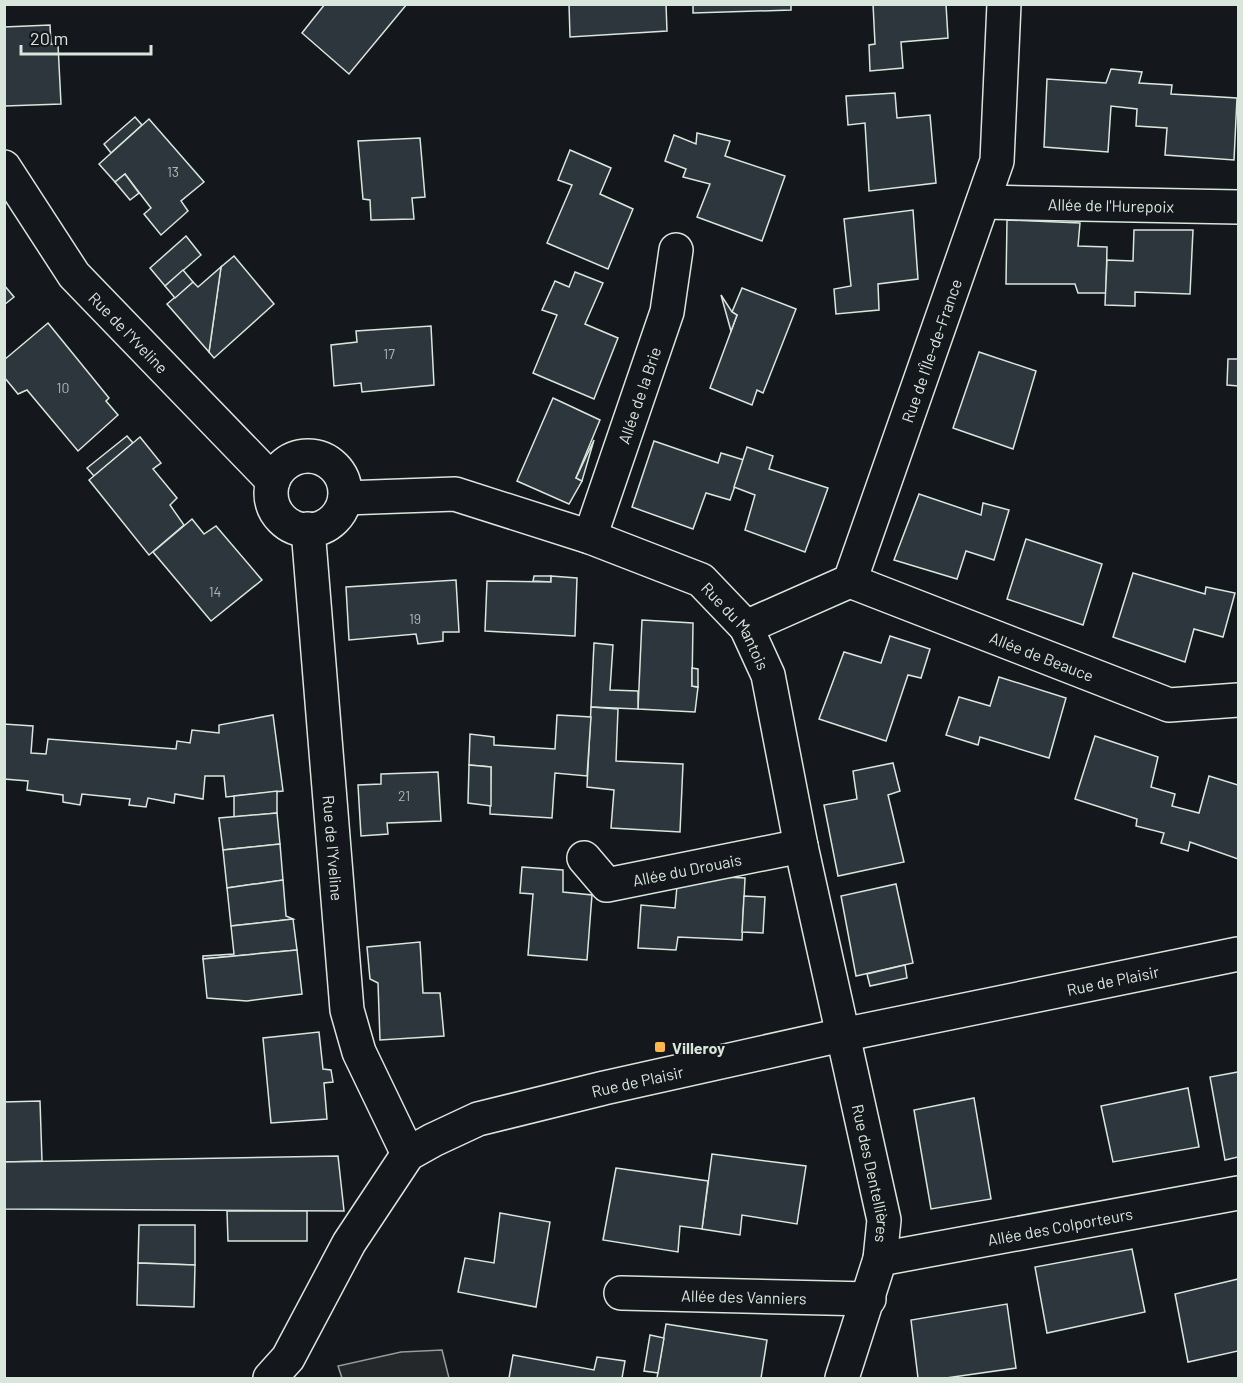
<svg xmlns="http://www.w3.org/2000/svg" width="1243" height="1383" font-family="Barlow,sans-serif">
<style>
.parking{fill:#24282b;stroke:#939e99;stroke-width:1.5}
.building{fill:#2c363c;stroke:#d8e6dc;stroke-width:1.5}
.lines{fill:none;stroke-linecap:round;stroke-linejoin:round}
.minor-casing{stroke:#d8e6dc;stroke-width:36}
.tertiary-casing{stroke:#d8e6dc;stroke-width:36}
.minor{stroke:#14181c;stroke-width:33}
.tertiary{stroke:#14181c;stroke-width:33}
.poi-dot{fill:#ffb74d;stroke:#14181c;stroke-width:2}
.labels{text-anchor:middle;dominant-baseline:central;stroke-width:4.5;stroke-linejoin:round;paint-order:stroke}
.number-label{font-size:14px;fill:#adbab4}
.street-label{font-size:16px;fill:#d8e6dc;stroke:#14181c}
.poi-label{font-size:16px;font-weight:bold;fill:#d8e6dc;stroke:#14181c;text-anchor:start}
</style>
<rect width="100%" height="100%" fill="#14181c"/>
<!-- parking -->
<path class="parking" d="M442,1350l7,28h-107l-4,-12 63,-14z"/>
<!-- building -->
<g class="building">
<path d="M325,4h82l-58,70 -47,-41z"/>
<path d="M569,4h97l1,27 -97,6z"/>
<path d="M693,4h98v6l-98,3z"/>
<path d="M873,4h73l2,34 -47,4 2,26 -33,3 -1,-26 6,-1z"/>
<path d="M50,25l1,19 7,1 3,59 -56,2 -1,-79z"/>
<path d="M1111,69l31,3 -3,11 33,2 -1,9 66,4 -3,62 -69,-5 2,-27 -31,-2 1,-17 -26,-3 -3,46 -64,-5 3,-68 59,4z"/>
<path d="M895,93l2,25 33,-3 6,68 -67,8 -4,-68 -17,2 -2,-29z"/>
<path d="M135,117l7,8 -31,28 -7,-9z"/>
<path d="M149,119l55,63 -23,19 7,10 -27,24 -17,-21 7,-6 -26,-34 -10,8 -16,-18z"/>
<path d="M697,133l33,8 -5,15 60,20 -23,65 -65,-24 13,-33 -27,-7 3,-8 -21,-8 9,-26 22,9z"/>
<path d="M420,138l5,59 -13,1 2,21 -43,1 -1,-20 -7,-1 -5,-58z"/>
<path d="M570,150l41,18 -11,26 33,15 -25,60 -61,-26 25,-58 -14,-5z"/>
<path d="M125,174l14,19 -9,7 -15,-18z"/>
<path d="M913,210l5,69 -40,5 1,26 -43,4 -2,-25 17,-3 -7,-67z"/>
<path d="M1007,220l73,3 -2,23 29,1 -1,46h-28l-3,-9h-69z"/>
<path d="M1134,230h59l-3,64 -55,-2v14l-30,-1 2,-45 26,1z"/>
<path d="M186,236l15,19 -36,31 -15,-18z"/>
<path d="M234,256l40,48 -60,54 -5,-6 12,-85z"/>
<path d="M221,267l-12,85 -42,-48 26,-22 5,5z"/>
<path d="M183,270l10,12 -18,16 -10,-12z"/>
<path d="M575,272l28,11 -18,41 33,14 -24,61 -61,-26 24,-58 -15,-5 13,-29 14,6z"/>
<path d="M4,285l10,12 -10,8z"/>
<path d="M742,288l54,21 -33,84 -6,-3 -5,15 -42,-17 27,-73 -5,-3z"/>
<path d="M721,295l11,17 5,3 -6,16z"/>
<path d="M48,323l61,75 -3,3 12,14 -40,36 -51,-61 -9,4 -14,-17v-17z"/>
<path d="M431,326l3,59 -72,7 -1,-9 -27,3 -3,-41 26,-3 -1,-11z"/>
<path d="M979,352l57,19 -23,78 -60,-21z"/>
<path d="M1228,359h10v27l-11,-1z"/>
<path d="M553,398l47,22 -24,58 6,3 -13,23 -52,-23z"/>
<path d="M127,436l6,7 -39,33 -7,-8z"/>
<path d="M140,437l21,26 -8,6 24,29 -7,7 14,20 -35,30 -60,-75z"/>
<path d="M594,440l-12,41 -6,-3z"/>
<path d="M654,441l64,22 3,-10 23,7 -14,40 -24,-7 -13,36 -61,-22z"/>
<path d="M747,447l26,9 -4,13 59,19 -23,64 -60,-22 10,-35 -21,-8z"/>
<path d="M919,494l62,21 2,-12 26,7 -15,50 -28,-9 -9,28 -63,-19z"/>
<path d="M192,519l12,15 12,-8 46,54 -51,41 -58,-69z"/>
<path d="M1026,539l76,25 -19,61 -76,-26z"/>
<path d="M1133,573l72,21 1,-7 29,6 -12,44 -29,-8 -9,33 -72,-25z"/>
<path d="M534,576h17v6l-18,-1z"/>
<path d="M551,576l26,2 -2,58 -90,-5 2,-50 64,1z"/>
<path d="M456,580l3,52h-16v9l-25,3 -2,-10 -67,6 -3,-53z"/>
<path d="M642,620l51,3 -1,63 6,1 -3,25 -57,-3z"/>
<path d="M890,636l40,13 -9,29 -13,-3 -22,66 -67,-22 25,-67 37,11z"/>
<path d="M594,643l19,2 -3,45 28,1v18l-47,-2z"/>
<path d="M692,668l6,1v18l-6,-1z"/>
<path d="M999,677l67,21 -17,60 -69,-21 -2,8 -32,-10 13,-38 31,9z"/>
<path d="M591,707l27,2 -2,52 67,3 -3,68 -69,-4 3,-38 -27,-3z"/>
<path d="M273,715l10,76 -57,6 -2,-21h-19l-2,23 -28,-5 -1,9 -26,-5 -2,9 -17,-2 1,-6 -48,-5 -2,11 -17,-3v-7l-36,-5 1,-9 -24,-2v-55l29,2 -2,27 15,1 2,-15 128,10 1,-8 13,2 2,-13 27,3v-8z"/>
<path d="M557,715l34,2 -4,59 -32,-3 -3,45 -62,-4 1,-47 -22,-2 1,-31 24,3v8l61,4z"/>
<path d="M1095,736l63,21 -7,30 24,7 -3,12 27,7 10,-37 29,9v74l-48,-17 -2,9 -27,-8 3,-10 -28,-7 1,-7 -62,-20z"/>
<path d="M893,763l7,28 -12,4 16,67 -66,14 -14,-71 33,-6 -4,-28z"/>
<path d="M469,765l22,2v39l-23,-3z"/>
<path d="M438,772l3,49 -54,2 1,11 -27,2 -3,-51 23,-1v-10z"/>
<path d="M277,791v22l-43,4v-21z"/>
<path d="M277,813l3,31 -57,6 -4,-32z"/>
<path d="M280,844l3,36 -56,8 -4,-38z"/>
<path d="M522,867l41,3v22l29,3 -5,65 -59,-5 5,-61 -13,-1z"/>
<path d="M678,875l67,3 -3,62 -64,-3 -2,13 -38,-2 3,-43 34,3z"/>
<path d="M283,880l3,36 7,3 -62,7 -4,-38z"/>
<path d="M896,884l17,79 -57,13 -15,-80z"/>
<path d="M744,896l21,1 -2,36 -21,-1z"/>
<path d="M293,919l4,31 -94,9v-3l31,-2 -3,-28z"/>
<path d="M420,942l3,51h17l4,43 -64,4 -2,-57 -8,-4 -3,-32z"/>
<path d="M297,950l5,44 -55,7 -40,-3 -4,-39z"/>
<path d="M905,965l2,13 -37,8 -3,-12z"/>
<path d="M319,1032l4,37 8,1 2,12 -9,1 3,36 -56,4 -8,-85z"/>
<path d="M1238,1072v85l-13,3 -15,-83z"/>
<path d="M1188,1088l11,59 -86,15 -12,-56z"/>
<path d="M974,1098l17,101 -60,10 -17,-99z"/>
<path d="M40,1101l2,60 -38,1v-60z"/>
<path d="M712,1154l94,12 -9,58 -55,-9 -2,20 -38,-6z"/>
<path d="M338,1156l6,55 -340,-2v-47z"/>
<path d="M616,1168l92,13 -6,48 -22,-3 -2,26 -75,-12z"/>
<path d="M227,1211h80v30h-79z"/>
<path d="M500,1213l50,9 -14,85 -78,-15 7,-34 29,5z"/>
<path d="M139,1225h56v40l-57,-2z"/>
<path d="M1132,1249l13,63 -98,21 -12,-66z"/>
<path d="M138,1263l57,2 -1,42 -57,-2z"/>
<path d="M1238,1279v72l-50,11 -13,-68z"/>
<path d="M1007,1304l9,64 -70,10h-28l-7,-58z"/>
<path d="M666,1324l101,16 -6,38h-104z"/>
<path d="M650,1335l14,3 -6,35 -14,-2z"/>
<path d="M513,1355l81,15 3,-13 28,4 -3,17h-113z"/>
</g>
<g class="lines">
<defs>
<g id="minor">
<path id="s1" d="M4,167l70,108 199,206"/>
<path id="s2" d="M983,202l255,5"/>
<circle cx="308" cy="493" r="37"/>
<path id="s3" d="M345,498l110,-4 135,43 111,43 45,47 22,48 33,171 83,374 -4,39 -38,119"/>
<path id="s4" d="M308,529l39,481 12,42 49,102"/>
<path id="s5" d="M590,537l77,-225 9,-62"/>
<path id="s6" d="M850,581l319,124 69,-5"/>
<path id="s7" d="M746,627l104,-46 147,-420 7,-157"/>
<path id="s8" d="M584,858l23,27 194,-39"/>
<path id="s9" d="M880,1259l358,-66"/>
<path id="s10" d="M621,1293l248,6"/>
</g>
<g id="tertiary">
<path id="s11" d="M270,1378l18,-20 61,-115 59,-89 25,-14 45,-21 126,-31 238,-53 396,-81"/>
</g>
</defs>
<!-- minor casing -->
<use href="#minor" class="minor-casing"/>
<!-- tertiary casing -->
<use href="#tertiary" class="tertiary-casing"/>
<!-- minor -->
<use href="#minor" class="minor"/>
<!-- tertiary -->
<use href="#tertiary" class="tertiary"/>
</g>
<!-- markers -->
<rect class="poi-dot" x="654" y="1041" width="12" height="12" rx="3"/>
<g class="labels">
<!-- number labels -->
<g class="number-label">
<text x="173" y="171">13</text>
<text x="389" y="353">17</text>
<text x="63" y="387">10</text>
<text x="215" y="591">14</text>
<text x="415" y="618">19</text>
<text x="404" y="795">21</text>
</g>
<!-- street labels -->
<g class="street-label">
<text stroke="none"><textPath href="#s2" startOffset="128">Allée de l'Hurepoix</textPath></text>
<text stroke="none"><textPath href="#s1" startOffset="208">Rue de l'Yveline</textPath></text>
<text stroke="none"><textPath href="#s7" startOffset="358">Rue de l'Île-de-France</textPath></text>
<text stroke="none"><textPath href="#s5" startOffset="150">Allée de la Brie</textPath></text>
<text stroke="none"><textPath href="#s3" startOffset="429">Rue du Mantois</textPath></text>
<text stroke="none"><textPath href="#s6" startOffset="206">Allée de Beauce</textPath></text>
<text stroke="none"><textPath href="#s4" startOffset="320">Rue de l'Yveline</textPath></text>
<text stroke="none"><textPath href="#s8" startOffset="117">Allée du Drouais</textPath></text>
<text stroke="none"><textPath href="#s11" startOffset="992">Rue de Plaisir</textPath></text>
<text stroke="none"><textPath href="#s11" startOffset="506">Rue de Plaisir</textPath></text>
<text stroke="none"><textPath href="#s3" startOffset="998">Rue des Dentellières</textPath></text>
<text stroke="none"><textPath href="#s9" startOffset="183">Allée des Colporteurs</textPath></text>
<text stroke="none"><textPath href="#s10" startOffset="123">Allée des Vanniers</textPath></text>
</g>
<!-- poi labels -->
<g class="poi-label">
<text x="672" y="1047">Villeroy</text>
</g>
</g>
<!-- border -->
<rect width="1243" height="1383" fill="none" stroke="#d8e6dc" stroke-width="12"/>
<!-- scale -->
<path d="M21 45v9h130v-9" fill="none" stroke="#d8e6dc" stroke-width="3"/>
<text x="30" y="45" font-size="18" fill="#d8e6dc" stroke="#14181c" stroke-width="4.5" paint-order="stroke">20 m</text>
</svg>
